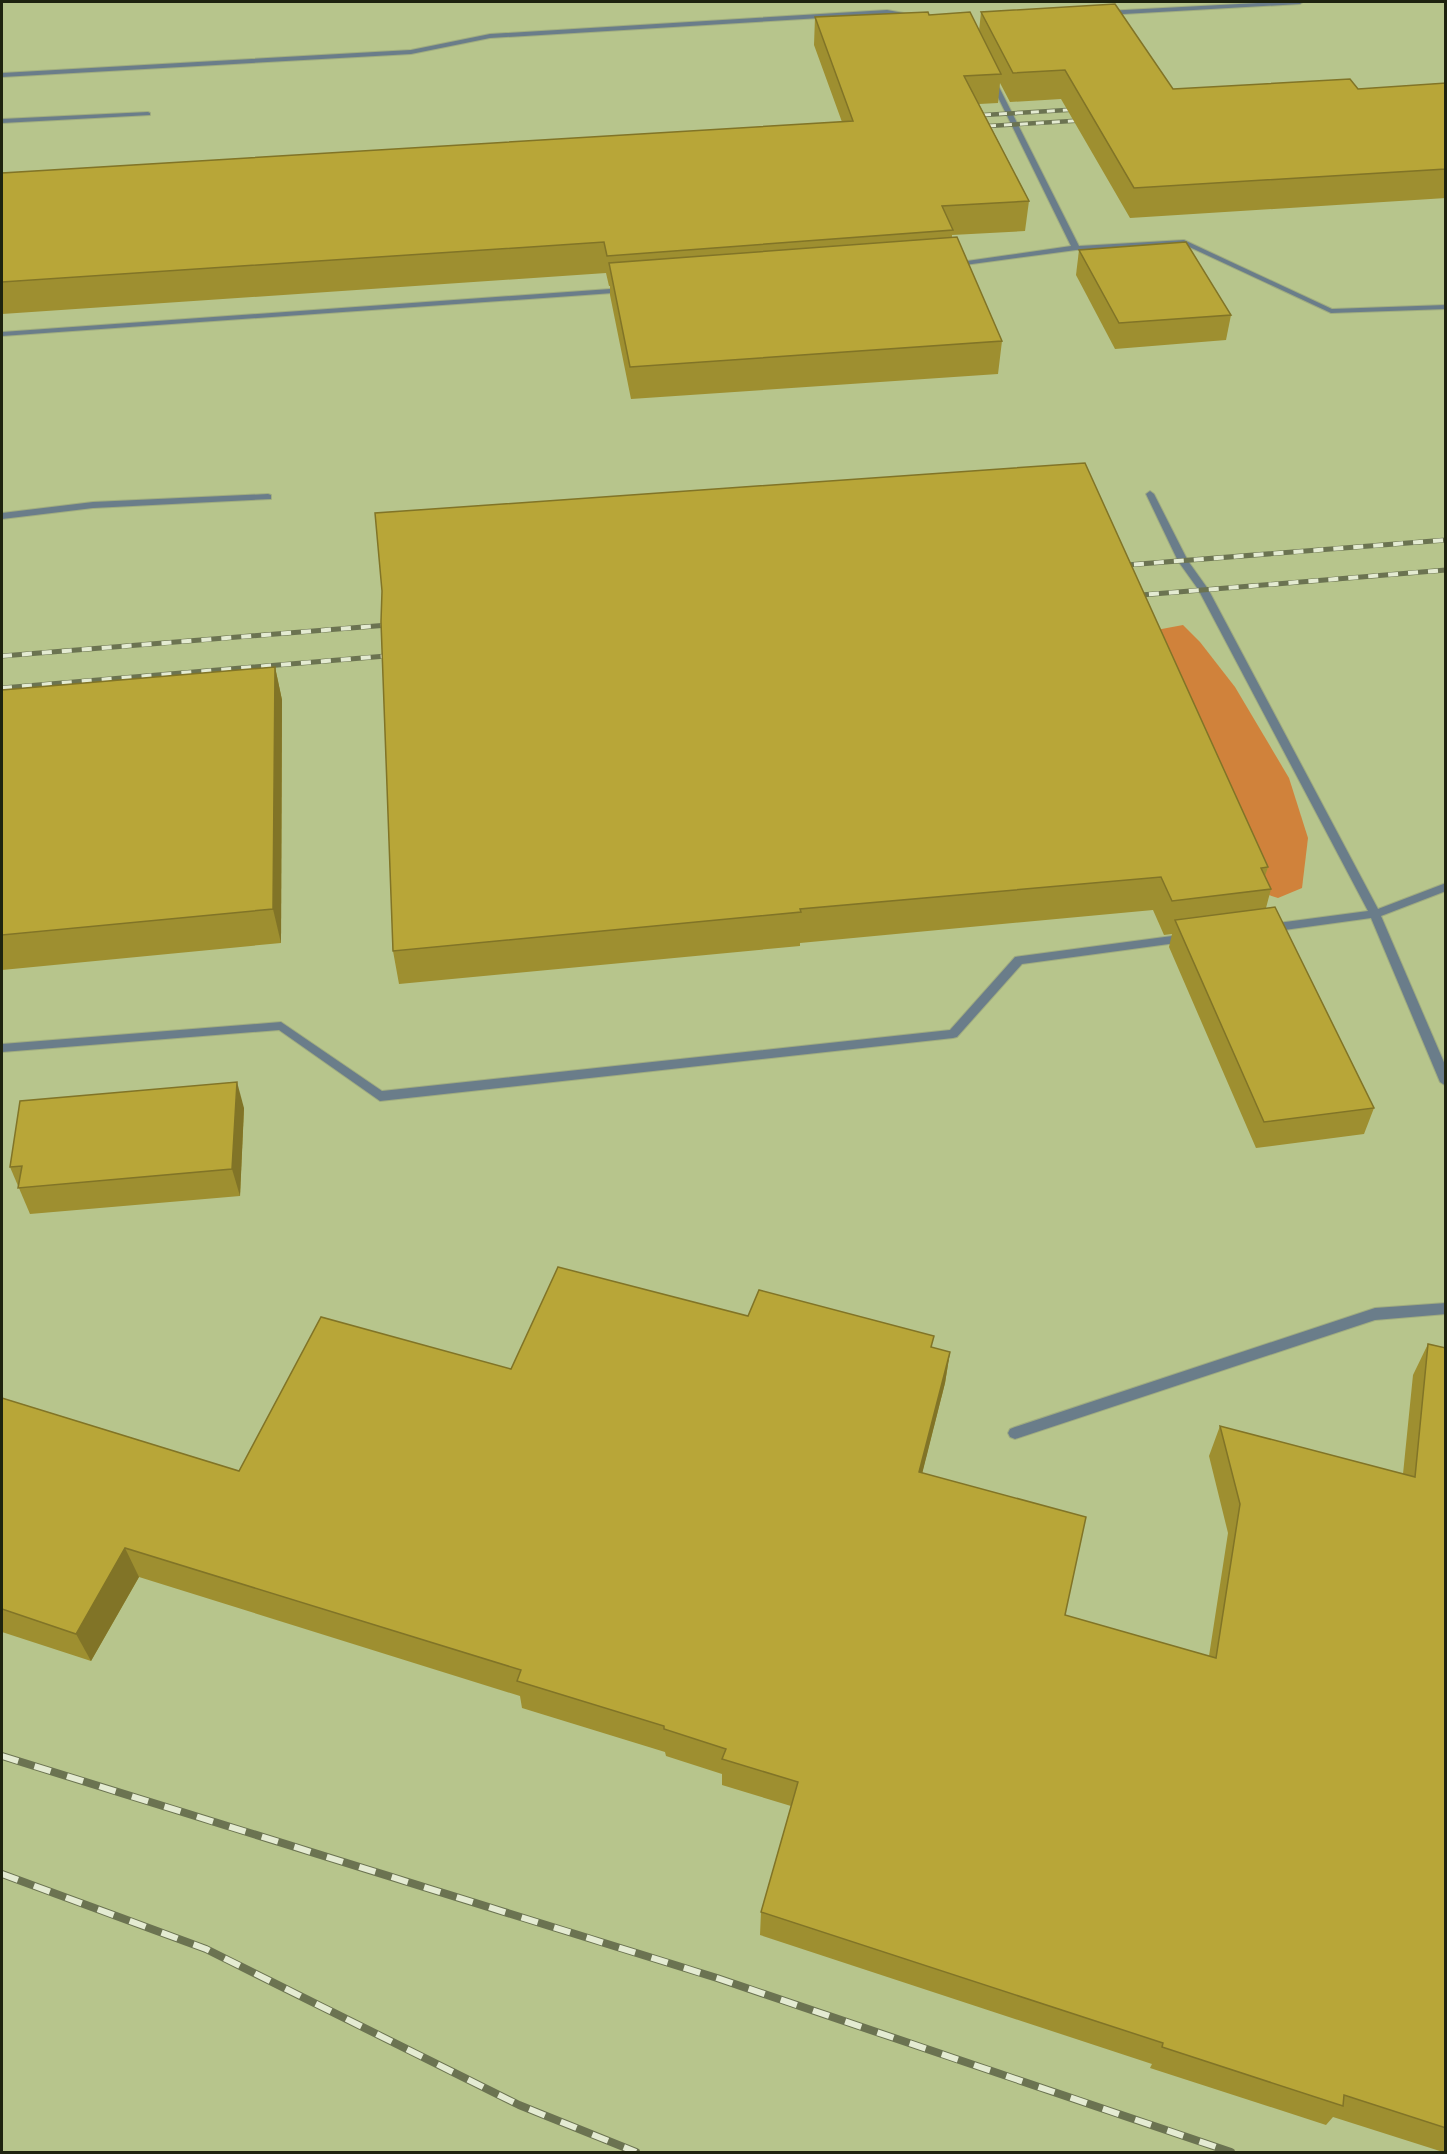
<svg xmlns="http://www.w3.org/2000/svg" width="1447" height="2154" font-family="'PT Sans Narrow',sans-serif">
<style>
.built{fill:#b7c58c}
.forest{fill:#d0823b}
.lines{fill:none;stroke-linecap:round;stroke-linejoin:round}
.service-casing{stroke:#a0ac80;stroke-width:2}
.service{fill:#6a7d8a;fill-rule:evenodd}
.rail-far2-casing{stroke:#6b7351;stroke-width:4.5}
.rail-far1-casing{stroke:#6b7351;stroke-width:5}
.rail-casing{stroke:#6b7351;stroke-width:8}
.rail-far2{stroke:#e4ebd2;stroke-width:3;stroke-dasharray:8;stroke-linecap:butt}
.rail-far1{stroke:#e4ebd2;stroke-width:4;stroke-dasharray:10;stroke-linecap:butt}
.rail{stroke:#e4ebd2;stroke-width:6;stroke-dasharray:17;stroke-linecap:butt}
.wall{fill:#9e8f30}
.shaded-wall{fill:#817427}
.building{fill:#b8a638;stroke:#817427;stroke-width:1.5}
</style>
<rect width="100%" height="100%" fill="#c1ce9c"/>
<!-- built -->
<rect class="built" x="2" y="2" width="1443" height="2150"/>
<!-- forest -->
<path class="forest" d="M1183,625l17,17 35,45 54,91 19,60 -6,50 -24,10 -41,-13 -86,-254z"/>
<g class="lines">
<defs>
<g id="service">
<path d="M1275,2h28l-3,2 -194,11 -3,-2 3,-2z"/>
<path d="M887,10l28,5 -3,2 -25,-3 -397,24 -79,16 -409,23v-4l409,-23 79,-16z"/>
<path d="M992,77l3,2 84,167 105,-6 148,69 114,-4v4l-115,4 -148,-69 -107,6 -126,17 -1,-2 4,-2 118,-17 -82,-167z"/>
<path d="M148,112l2,1v2l-148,8v-4z"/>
<path d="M624,288h3v4l-625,44v-4z"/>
<path d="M1150,491l4,3 34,67 20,28 170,320 68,-26v8l-65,25 65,151v19l-6,-4 -69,-164 -101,14 -6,-4 6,-4 98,-13 -170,-322 -20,-28 -32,-67z"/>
<path d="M268,494l3,1v4l-178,9 -91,11v-6l91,-11z"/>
<path d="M1187,934l6,4 -2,3 -169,23 -65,73 -4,1 -573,63 -101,-71 -277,22v-8l279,-22 101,69 568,-61 65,-73z"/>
<path d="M1446,1303v11l-71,6 -360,119 -5,-2 -2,-4 2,-4 5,-2 360,-119z"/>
</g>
</defs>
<!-- service casing -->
<use href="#service" class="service-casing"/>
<!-- service -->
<use href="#service" class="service"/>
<defs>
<g id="rail-far2">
<path d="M967,116l117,-7"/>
<path d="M972,127l117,-7"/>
</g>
<g id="rail-far1">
<path d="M1114,566l332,-26"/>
<path d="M1129,596l317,-26"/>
<path d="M2,656l386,-31"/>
<path d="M2,688l384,-32"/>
</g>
<g id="rail">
<path d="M2,1756l715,222 514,174"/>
<path d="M2,1874l204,75 313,156 117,47"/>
</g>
</defs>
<!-- rail-far2 casing -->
<use href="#rail-far2" class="rail-far2-casing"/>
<!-- rail-far1 casing -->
<use href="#rail-far1" class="rail-far1-casing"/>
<!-- rail casing -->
<use href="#rail" class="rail-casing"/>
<!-- rail-far2 -->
<use href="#rail-far2" class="rail-far2"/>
<!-- rail-far1 -->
<use href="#rail-far1" class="rail-far1"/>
<!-- rail -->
<use href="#rail" class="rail"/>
</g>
<!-- wall -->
<g class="wall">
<path d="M981,12l192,77h185l88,-6v115l-316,20 -69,-119 -51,3 -10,-19 -2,20 -19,1 50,97 -4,30 -73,4v3l50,103 -4,33 -367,25 -21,-104v-9h-1l-3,-13 -604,41v-141l840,-51 -28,-77 1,-28 114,-2 50,16z"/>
<path d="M1079,250l152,65 -5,25 -111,9 -39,-74z"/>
<path d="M381,622l887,245 -3,9 6,13 -5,19 108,200 -10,26 -108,14 -87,-201 3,-13 -8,1 -11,-25 -353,33v3l-401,38 -6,-33z"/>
<path d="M275,667l7,33 -1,243 -279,27v-280z"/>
<path d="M244,1108l-4,88 -210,18 -20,-47z"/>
<path d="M748,1316l185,32 17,4 -5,31 -23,90 143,142 144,41 19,-123 -19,-77 11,-30 183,48 10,-99 15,-31 18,4v804h-3l-110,-35 -7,8 -176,-57 2,-4 -392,-129 1,-23 30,-106 -69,-21v-11l-56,-18 -1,-4 -143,-44 -2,-12 -381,-119 -48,84 -89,-29v-234l237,73 272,-102z"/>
</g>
<!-- shaded-wall -->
<g class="shaded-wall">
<path d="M275,667l7,33 -1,243 -8,-34z"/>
<path d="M237,1082l7,26 -4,88 -8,-27z"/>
<path d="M950,1352l-5,31 -30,119 4,-30z"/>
<path d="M125,1548l14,29 -48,84 -15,-27z"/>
</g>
<!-- building -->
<g class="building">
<path d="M1115,4l58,85 177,-10 8,10 88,-6v86l-312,19 -69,-118 -52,3 -32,-61z"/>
<path d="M928,12l1,3 41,-3 31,62 -37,2 65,125 -87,5 11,24 -346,26 -3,-14 -602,40v-109l851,-52 -38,-104z"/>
<path d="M957,237l45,104 -372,26 -21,-104z"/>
<path d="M1186,242l45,73 -112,8 -40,-73z"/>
<path d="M1085,463l183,404 -7,1 10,21 -99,12 -11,-24 -361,32 1,3 -408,39 -12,-329 1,-31 -7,-78z"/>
<path d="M275,667l-2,242 -271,26v-245z"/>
<path d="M1275,907l99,201 -110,14 -89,-202z"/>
<path d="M237,1082l-5,87 -214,19 4,-22 -12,1 10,-66z"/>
<path d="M558,1267l190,49 11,-26 175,46 -3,11 19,5 -31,120 167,45 -21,98 151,43 24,-154 -20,-78 195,51 13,-133 18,4v780l-102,-33 -1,11 -181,-59 1,-4 -402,-131 37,-130 -76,-23 4,-10 -62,-20v-3l-147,-45 4,-11 -396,-122 -49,86 -74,-25v-211l237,73 82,-154 190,52z"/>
</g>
<!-- border -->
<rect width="1447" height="2154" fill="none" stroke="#1e230f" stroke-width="6"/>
</svg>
